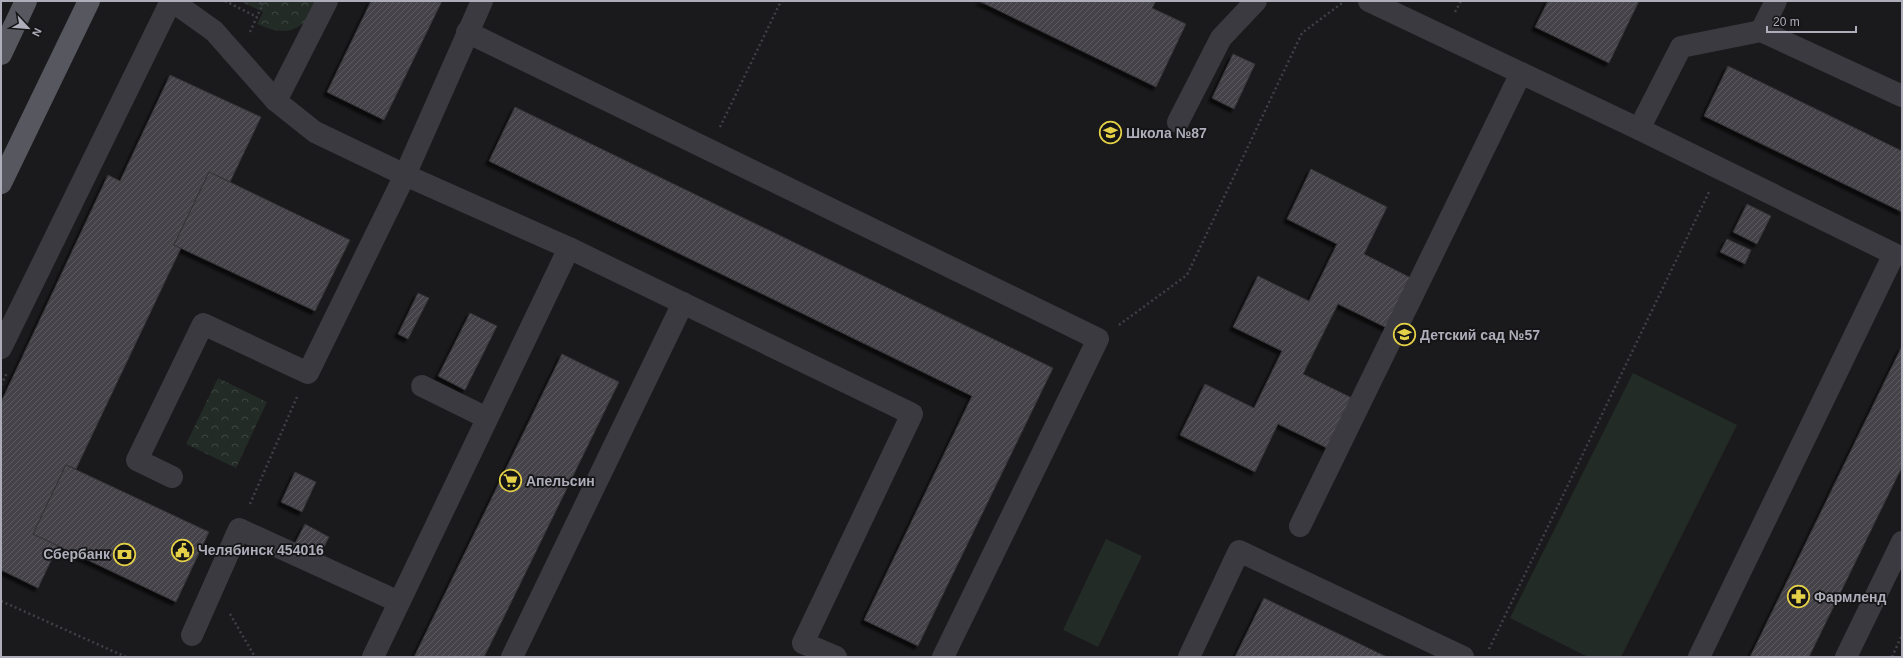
<svg xmlns="http://www.w3.org/2000/svg" width="1903" height="658" font-family="Helvetica,sans-serif">
<style>
.grass{fill:#232b26}
.park{fill:url(#park-crowns)}
.building{fill:url(#building-hatch);stroke:#343337;filter:url(#shadow)}
.lines{fill:none;stroke-linecap:round;stroke-linejoin:round}
.path{stroke:#404147;stroke-width:2.5;stroke-dasharray:2 3;stroke-linecap:butt}
.minor{stroke:#3b3a40;stroke-width:22}
.major{stroke:#57575f;stroke-width:22}
.labels{text-anchor:middle;dominant-baseline:central;stroke-width:3.5;stroke-linejoin:round;paint-order:stroke}
.poi-label{font-size:14px;font-weight:bold;fill:#adaeba;stroke:#151416;text-anchor:start}
</style>
<defs>
<pattern id="park-crowns" width="20" height="18" patternUnits="userSpaceOnUse"><rect width="20" height="18" fill="#232b26"/><path d="M2 6a3 3 0 1 1 6 0M12 15a3 3 0 1 1 6 0" fill="none" stroke="#404743"/></pattern>
<pattern id="building-hatch" width="6" height="6" patternUnits="userSpaceOnUse"><rect width="6" height="6" fill="#444348"/><path d="M-1 1l2-2M0 6l6-6M5 7l2-2" fill="none" stroke="#5c5c60"/></pattern>
<filter id="shadow"><feDropShadow dx="-3.5" dy="3.5" stdDeviation="1" flood-color="#0009"/></filter>
</defs>
<rect width="100%" height="100%" fill="#1a191b"/>
<!-- grass -->
<g class="grass">
<path d="M1633,373l104,52 -116,232h-33l-78,-39z"/>
<path d="M1106,539l36,17 -44,91 -35,-17z"/>
</g>
<!-- park -->
<g class="park">
<path d="M240,1h78c-14,30 -30,37 -61,23l6,-12z"/>
<path d="M218,378l49,24 -31,66 -50,-24z"/>
</g>
<!-- building -->
<g class="building">
<path d="M371,1h71l-58,119 -57,-28z"/>
<path d="M979,1h177l-4,7 34,16 -30,63z"/>
<path d="M1548,1h91l-30,62 -74,-36z"/>
<path d="M1233,54l22,10 -21,45 -22,-11z"/>
<path d="M1728,66l174,85v61l-198,-96z"/>
<path d="M170,75l91,42 -31,65 -21,-10 -35,73 7,3 -105,221 -10,-4 -33,69 25,12 -20,42 -37,-18v-168l107,-227 12,6z"/>
<path d="M515,107l538,261 -135,278 -54,-26 108,-224 -483,-235z"/>
<path d="M1311,169l76,38 -23,47 47,24 -24,50 -49,-24 -35,70 49,24 -25,50 -49,-24 -23,48 -75,-37 25,-51 49,24 28,-57 -49,-24 25,-51 51,25 28,-57 -50,-25z"/>
<path d="M209,172l141,68 -35,71 -141,-66z"/>
<path d="M1747,204l24,12 -14,28 -24,-12z"/>
<path d="M1727,239l24,11 -6,14 -25,-12z"/>
<path d="M418,293l11,5 -21,41 -10,-5z"/>
<path d="M470,313l27,13 -32,64 -27,-14z"/>
<path d="M1902,346v121l-93,190h-59z"/>
<path d="M562,354l57,28 -116,237 -19,38h-70z"/>
<path d="M66,465l143,67 -33,70 -143,-68z"/>
<path d="M295,472l21,10 -14,30 -21,-10z"/>
<path d="M305,524l24,13 -12,24 -25,-12z"/>
<path d="M1264,598l123,59h-152z"/>
</g>
<g class="lines">
<!-- path -->
<g class="path">
<path d="M225,1l32,16"/>
<path d="M1455,12l6,-11"/>
<path d="M250,32l11,-24 -1,-7"/>
<path d="M720,127l61,-126"/>
<path d="M1119,325l68,-50 115,-242 40,-30"/>
<path d="M1,385l6,-12"/>
<path d="M250,504l47,-107"/>
<path d="M1,601l125,56"/>
<path d="M230,614l25,43"/>
<path d="M1489,649l220,-457"/>
<path d="M1892,657l10,-22"/>
</g>
<!-- minor -->
<g class="minor">
<path d="M172,1l42,30 62,70 39,31 90,43 164,73 343,166 -109,229 33,14"/>
<path d="M1369,1l270,128"/>
<path d="M1761,31l15,-30"/>
<path d="M467,32l631,307 -155,318"/>
<path d="M276,101l51,-100"/>
<path d="M1178,122l43,-84 35,-37"/>
<path d="M1,348l170,-347"/>
<path d="M422,386l65,32"/>
<path d="M172,477l-35,-17 66,-136 105,49 97,-198 77,-174"/>
<path d="M1300,526l221,-453"/>
<path d="M192,635l47,-106 160,73"/>
<path d="M373,657l196,-409"/>
<path d="M512,657l171,-354"/>
<path d="M1189,657l50,-106 224,106"/>
<path d="M1699,657l195,-403 -255,-125 42,-82 80,-16 141,65"/>
<path d="M1846,657l56,-115"/>
</g>
<!-- major -->
<g class="major">
<path d="M1,54l25,-53"/>
<path d="M1,183l88,-182"/>
</g>
</g>
<!-- icons -->
<defs>
<symbol id="school-ring" viewBox="-11 -11 22 22"><circle r="9.5" fill="#151416" stroke="#e5d147" stroke-width="1.5"/><path d="M0-5L7-2L0 1L-7-2ZM-4 1L0 2.5L4 1V4Q0 6-4 4Z" fill="#e5d147"/></symbol>
<symbol id="supermarket-ring" viewBox="-11 -11 22 22"><circle r="9.5" fill="#151416" stroke="#e5d147" stroke-width="1.5"/><path d="M-6-5.5h2.5l.6 2H6L4.5 2H-2.5L-4.4-4H-6ZM-1.5 3.2a1.3 1.3 0 1 0 .1 0ZM3 3.2a1.3 1.3 0 1 0 .1 0Z" fill="#e5d147"/></symbol>
<symbol id="civic-ring" viewBox="-11 -11 22 22"><circle r="9.5" fill="#151416" stroke="#e5d147" stroke-width="1.5"/><path d="M-.6-6.5H3V-4.5H.6V-3L4-1V1h2V6H-6V1h2V-1L-.6-3ZM-1.2 2.5V6h2.4V2.5Z" fill="#e5d147"/></symbol>
<symbol id="bank-ring" viewBox="-11 -11 22 22"><circle r="9.5" fill="#151416" stroke="#e5d147" stroke-width="1.5"/><path d="M-6-4H6V4H-6ZM0-2.3a2.3 2.3 0 1 0 0 4.6a2.3 2.3 0 1 0 0-4.6Z" fill="#e5d147"/></symbol>
<symbol id="pharmacy-ring" viewBox="-11 -11 22 22"><circle r="9.5" fill="#151416" stroke="#e5d147" stroke-width="1.5"/><path d="M-2-6h4v4h4v4h-4v4h-4v-4h-4v-4h4Z" fill="#e5d147"/></symbol>
</defs>
<g fill-rule="evenodd">
<use href="#school-ring" x="1098" y="120" width="25" height="25"/>
<use href="#school-ring" x="1392" y="322" width="25" height="25"/>
<use href="#supermarket-ring" x="498" y="468" width="25" height="25"/>
<use href="#civic-ring" x="170" y="538" width="25" height="25"/>
<use href="#bank-ring" x="112" y="542" width="25" height="25"/>
<use href="#pharmacy-ring" x="1786" y="584" width="25" height="25"/>
</g>
<g class="labels">
<!-- poi labels -->
<g class="poi-label">
<text x="1126" y="133">Школа №87</text>
<text x="1420" y="335">Детский сад №57</text>
<text x="526" y="481">Апельсин</text>
<text x="198" y="550">Челябинск 454016</text>
<text x="110" y="554" text-anchor="end">Сбербанк</text>
<text x="1814" y="597">Фармленд</text>
</g>
</g>
<!-- border -->
<rect width="1903" height="658" fill="none" stroke="#adaeba" stroke-width="4"/>
<!-- north arrow -->
<g transform="translate(28 28) rotate(116)" stroke="#151416" stroke-width="3" paint-order="stroke">
<path d="M0-3L7 15L0 10L-7 15Z" fill="#adaeba"/>
<text y="-6" font-size="11" font-weight="bold" text-anchor="middle" fill="#adaeba">N</text>
</g>
<!-- scale -->
<path d="M1767 26v6h89v-6" fill="none" stroke="#adaeba" stroke-width="2"/>
<text x="1773" y="26" font-size="12" fill="#adaeba" stroke="#151416" stroke-width="3" paint-order="stroke">20 m</text>
</svg>
